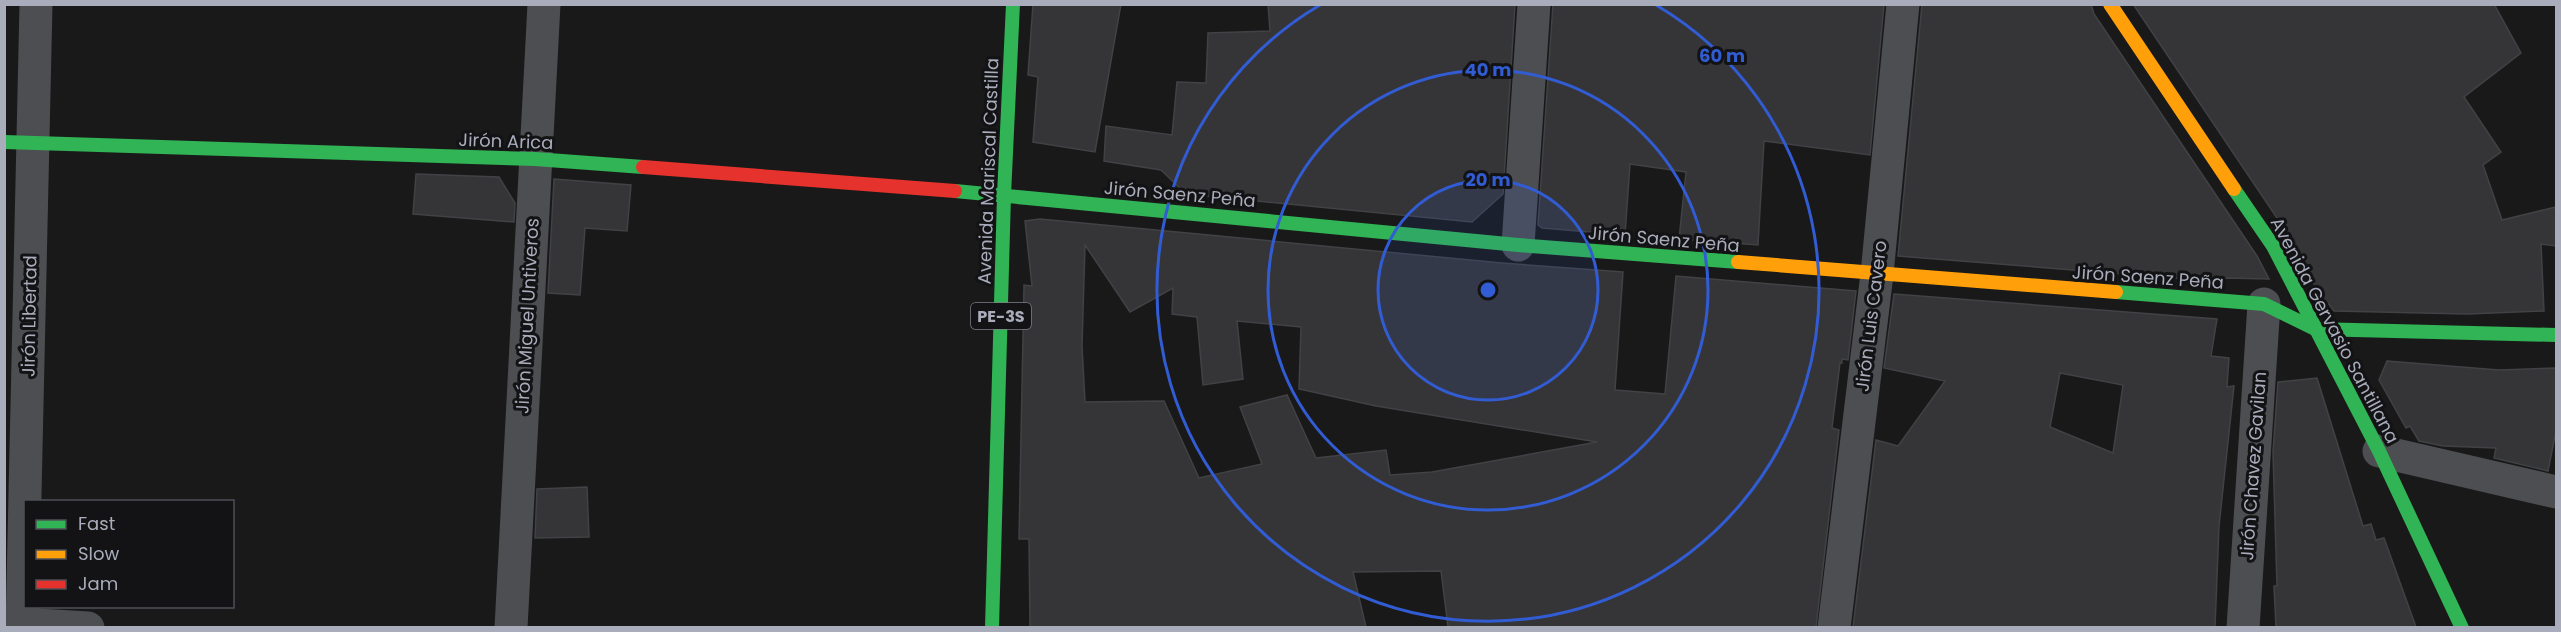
<svg xmlns="http://www.w3.org/2000/svg" width="2561" height="632" font-family="Poppins,sans-serif">
<style>
.building{fill:#353537;stroke:#414245;stroke-width:1.5;fill-rule:evenodd}
.lines{fill:none;stroke-linecap:round;stroke-linejoin:round}
.street{stroke:#4d4e52;stroke-width:33}
.fast{stroke:#30b455;stroke-width:14}
.slow{stroke:#ff9f0a;stroke-width:14}
.jam{stroke:#e5322d;stroke-width:14}
.ring{fill:none;stroke:#325cd4;stroke-width:3}
.labels{text-anchor:middle;dominant-baseline:central;stroke-width:6;stroke-linejoin:round;paint-order:stroke}
.shield{fill:#131315;stroke:#7c7e89;stroke-width:1.5}
.shield-label{font-size:16px;font-weight:bold;fill:#a9acbb}
.street-label{font-size:18px;fill:#a9acbb;stroke:#131315}
.centre{fill:#325cd4;stroke:#131315;stroke-width:3}
.ring-label{font-size:18px;text-anchor:middle;font-weight:bold;fill:#325cd4;stroke:#131315;stroke-width:6;stroke-linejoin:round;paint-order:stroke}
</style>
<rect width="100%" height="100%" fill="#191919"/>
<!-- building -->
<g class="building">
<path d="M1033,4h88l-26,148 -62,-10 5,-65 -10,-2z"/>
<path d="M1268,4h247l-12,190 -31,28 -286,-28 -25,-24 -57,-9 2,-35 66,9 5,-53 29,1 2,-50 62,-2z"/>
<path d="M1553,4h331l-14,151 -106,-14 -6,104 -79,-6 7,-67 -56,-8 -5,71 -83,-7 -4,-3z"/>
<path d="M1922,4h169l3,10 163,242 12,23 -45,-1v4l-326,-26z"/>
<path d="M2133,4h361l27,49 -57,44 37,55 -18,13 19,55 54,-13v39l-15,-2 3,67 -77,3 -133,-3 -19,-25 -26,-50z"/>
<path d="M416,174l83,3 16,26 -1,19 -101,-8z"/>
<path d="M554,179l77,6 -4,46 -42,-3 -5,67 -32,-2z"/>
<path d="M1040,219l462,44 121,9 -8,118 50,4 11,-118 180,15 -8,69 -6,-1v4h-2l-8,65 7,2 -23,197h-368l-7,-56 -88,1 13,55h-336l-1,-88h-10l5,-254 8,1 -7,-65zM1085,245l45,67 43,-24 -1,26 25,3 6,68 40,-6 -6,-58 64,6 -2,62 77,17 221,36 -165,30 -42,3 -4,-25 -70,8 -29,-63 -47,12 22,57 -63,14 -35,-77 -79,1 -3,-56z"/>
<path d="M1894,294l323,25 -6,37 18,2 -2,29 7,-1 -15,140 -4,101h-362l23,-187 22,6 47,-65 -61,-13zM2060,373l63,12 -10,68 -63,-26z"/>
<path d="M2387,361l112,9 57,-2v63l-8,40 -54,-13 2,-10 -53,-2 -24,-5 -9,-15 -4,2 -27,-48z"/>
<path d="M2317,378l46,148 8,-2 5,16 8,-2 32,89h-140l-2,-41h3l-4,-134 5,-70z"/>
<path d="M587,487l2,50 -54,1 2,-49z"/>
</g>
<g class="lines">
<!-- street -->
<g class="street">
<path d="M1518,245l16,-241"/>
<path d="M2379,451l177,41"/>
<path d="M4,623l84,5"/>
<path d="M22,628l14,-624"/>
<path d="M511,628l33,-624"/>
<path d="M1834,628l43,-354 26,-270"/>
<path d="M2243,628l21,-324"/>
</g>
<!-- fast -->
<g class="fast">
<path d="M4,142l531,17 108,8"/>
<path d="M2234,189l39,57 106,205 83,177"/>
<path d="M955,191l563,54 220,17"/>
<path d="M2116,292l148,12 51,25 241,6"/>
<path d="M992,628l12,-433 9,-191"/>
</g>
<!-- slow -->
<g class="slow">
<path d="M2110,4l124,185"/>
<path d="M1738,262l378,30"/>
</g>
<!-- jam -->
<path class="jam" d="M643,167l312,24"/>
</g>
<!-- distance rings -->
<circle cx="1488" cy="290" r="110" fill="#325cd4" fill-opacity=".12"/>
<g class="ring">
<circle cx="1488" cy="290" r="110"/>
<circle cx="1488" cy="290" r="220"/>
<path d="M1656 5A331 331 0 1 1 1320 5"/>
</g>
<g class="labels">
<!-- shield labels -->
<rect class="shield" x="971" y="303" width="60" height="26" rx="4.5"/>
<g class="shield-label">
<text x="1001" y="316">PE-3S</text>
</g>
<!-- street labels -->
<g class="street-label">
<text transform="translate(506 141) rotate(2)">Jirón Arica</text>
<text transform="translate(988 171) rotate(-88)">Avenida Mariscal Castilla</text>
<text transform="translate(1180 194) rotate(5)">Jirón Saenz Peña</text>
<text transform="translate(1664 239) rotate(5)">Jirón Saenz Peña</text>
<text transform="translate(2148 277) rotate(4)">Jirón Saenz Peña</text>
<text transform="translate(29 316) rotate(-89)">Jirón Libertad</text>
<text transform="translate(527 316) rotate(-87)">Jirón Miguel Untiveros</text>
<text transform="translate(1871 316) rotate(-83)">Jirón Luis Cavero</text>
<text transform="translate(2335 330) rotate(62)">Avenida Gervasio Santillana</text>
<text transform="translate(2253 466) rotate(-86)">Jirón Chavez Gavilan</text>
</g>
</g>
<circle cx="1488" cy="290" r="9" class="centre"/>
<g class="ring-label">
<text x="1722" y="62">60 m</text>
<text x="1488" y="76">40 m</text>
<text x="1488" y="186">20 m</text>
</g>
<!-- border -->
<rect width="2561" height="632" fill="none" stroke="#a9acbb" stroke-width="12"/>
<!-- legend -->
<rect x="24" y="500" width="210" height="108" fill="#131315" stroke="#4f5057" stroke-width="1.5"/>
<rect x="36" y="520" width="30" height="9" fill="#30b455" stroke="#4f5057" stroke-width="1.5"/>
<text x="78" y="530" font-size="18" fill="#a9acbb">Fast</text>
<rect x="36" y="550" width="30" height="9" fill="#ff9f0a" stroke="#4f5057" stroke-width="1.5"/>
<text x="78" y="560" font-size="18" fill="#a9acbb">Slow</text>
<rect x="36" y="580" width="30" height="9" fill="#e5322d" stroke="#4f5057" stroke-width="1.5"/>
<text x="78" y="590" font-size="18" fill="#a9acbb">Jam</text>
</svg>
